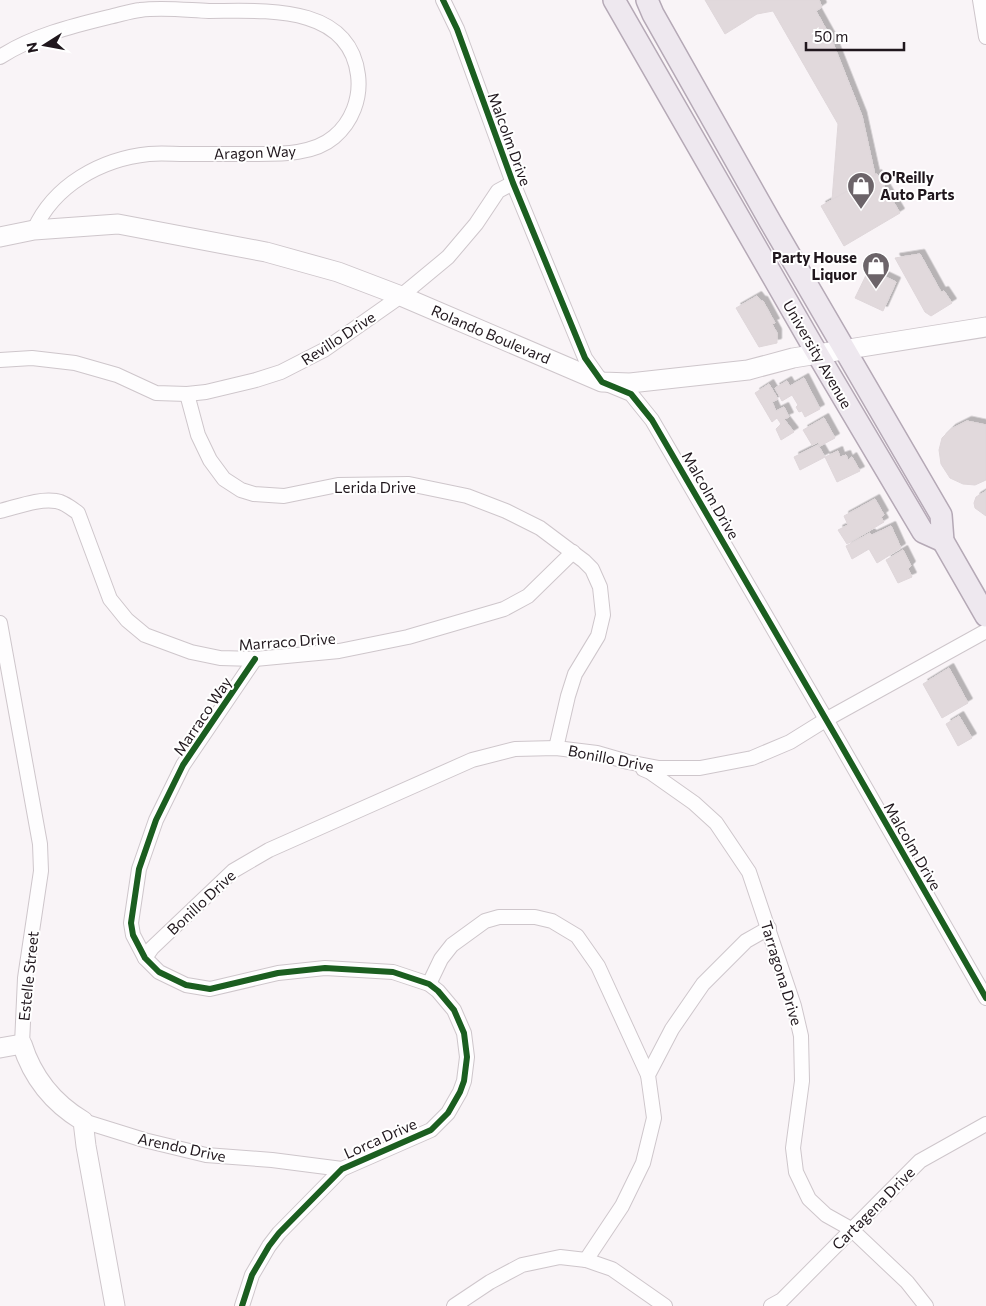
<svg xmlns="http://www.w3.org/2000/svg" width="986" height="1306" font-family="Commissioner,sans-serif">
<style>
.building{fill:#e1d9dc;stroke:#dfd7da;filter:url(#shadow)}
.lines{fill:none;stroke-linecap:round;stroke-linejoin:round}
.street-casing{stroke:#cec6cb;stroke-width:16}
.secondary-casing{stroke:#cec6cb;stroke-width:21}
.primary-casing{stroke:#b5a9b6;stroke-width:24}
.street{stroke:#fefdfe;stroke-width:14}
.secondary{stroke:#fefdfe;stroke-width:19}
.primary{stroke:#eee8ef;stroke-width:21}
.cycleway-casing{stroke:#fff;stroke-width:9}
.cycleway{stroke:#1b5e20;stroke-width:6}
.labels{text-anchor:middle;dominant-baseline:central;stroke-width:4;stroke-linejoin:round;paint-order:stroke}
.street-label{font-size:15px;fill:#20171d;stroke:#fff}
.poi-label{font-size:15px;font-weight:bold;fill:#20171d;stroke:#fff;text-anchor:start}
</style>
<defs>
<filter id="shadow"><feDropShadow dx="4.5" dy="-4.5" stdDeviation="0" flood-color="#0004"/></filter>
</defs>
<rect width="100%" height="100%" fill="#f9f4f7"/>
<!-- building -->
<g class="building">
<path d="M705,0h114l3,7 -6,4 15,27 31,78 13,59 -43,25 6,-76 -65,-113 -16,3 -32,20z"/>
<path d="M877,174l23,39 -56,33 -23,-40z"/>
<path d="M920,254l21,38 3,-1 8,12 -21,13 -6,-4 -30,-54z"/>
<path d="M869,269l27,13 -13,29 -28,-13z"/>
<path d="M757,296l4,5h2l12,22 -3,1 5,9v10l-18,4 -23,-39z"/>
<path d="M804,378l16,31 -15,8 -3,-6 -3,1 -3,-5 2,-2 -6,-10 -10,6 -7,-13 12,-7 3,5z"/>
<path d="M769,384l9,15 -6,3 4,9 8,-4 5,10 -5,2 10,13 -13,8 -5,-11 5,-5 -4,-6 -5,4 -17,-29z"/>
<path d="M824,418l11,20 -15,8 -2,-4 -6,3 -9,-15z"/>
<path d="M967,421l19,4v55l-11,5 -12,-1 -13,-6 -9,-14 -2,-14 3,-12 9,-9z"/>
<path d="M818,445l7,12 -25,13 -6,-13z"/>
<path d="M838,451l2,6 6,-2 2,5 4,-3 8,14 -23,11 -12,-25z"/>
<path d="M986,491v25l-11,-8 -1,-5 2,-6z"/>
<path d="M875,499l9,16 -3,2 3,5 -37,22 -9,-14 10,-5 -4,-9z"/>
<path d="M891,526l10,22 -24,15 -8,-14 -17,10 -6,-13 24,-13 2,2z"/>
<path d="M903,550l8,16 -3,3 4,8 -14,6 -12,-23z"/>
<path d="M949,668l19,35 -26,15 -19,-34z"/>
<path d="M959,716l13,22 -14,8 -12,-22z"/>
</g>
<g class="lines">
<defs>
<g id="street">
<path d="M443,0l14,29 56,154 72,175 17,24 29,12 21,26 186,320 148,258"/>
<path d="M980,0l6,37"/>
<path d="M0,57c32,-21 72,-31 109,-40 10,-2 21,-6 31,-7 22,-3 46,0 69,1 53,0 140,-8 149,64 3,23 -6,47 -24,62 -20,17 -51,17 -76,17 -25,0 -49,0 -73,0 -12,0 -24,-1 -36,0 -48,5 -95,31 -115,76"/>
<path d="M0,360l32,-2 43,5 42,12 39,18 31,1 19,-2 50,-12 25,-8 43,-22 77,-54 47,-39 28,-33 22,-33 15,-8"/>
<path d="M187,394l11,41 12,25 14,19 17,11 13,4 30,2 54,-11 71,-1 58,12 39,15 34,17 44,33 8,8 8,18 3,28 -5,21 -23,38 -7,22 -12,52"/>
<path d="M0,511c17,-4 39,-13 56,-10 8,1 15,7 22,12l32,86 17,21 18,15 46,17 29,6 35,1 84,-8 69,-14 96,-28 24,-13 45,-44"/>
<path d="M0,623l40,221 1,27 -16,107 -3,66"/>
<path d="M643,769l7,3 44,31 22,20 33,49 45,134 7,30 1,45 -9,67 3,24 13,27 17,16 25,14 56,53 19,24"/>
<path d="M145,958l7,-10 81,-77 36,-21 203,-90 43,-11 41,-1 41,5 31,9 31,6h41l52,-10 38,-16 37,-23 159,-88"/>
<path d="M429,984l12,-25 11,-14 33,-24 14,-4h36l17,4 25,15 21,30 50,109"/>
<path d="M83,1121l61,19 62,15 66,5 70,9"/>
<path d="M586,1260l36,-54 21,-43 11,-45 -6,-43 24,-46 31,-45 43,-43 23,-13"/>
<path d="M242,1306l10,-31 17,-29 10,-13 63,-64 89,-39 17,-17 12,-21 4,-11 3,-24 -3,-24 -10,-23 -16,-19 -9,-7 -36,-12 -68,-4 -47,5 -68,16 -24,-4 -27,-13 -14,-14 -12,-23 -2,-12 8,-54 17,-49 27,-55 72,-106"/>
<path d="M454,1306l36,-24 32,-17 38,-8 26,3 26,9 53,37"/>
<path d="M771,1306l11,-6 138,-139 66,-37"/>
</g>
<g id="secondary">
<path d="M0,237l34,-7 84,-6 148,28 72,20 63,24 201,86 28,1 118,-13 45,-12 193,-31"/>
<path d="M0,1048l22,-4c11,35 31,59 61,77l3,25 29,160"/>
</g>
<g id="primary">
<path d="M614,0l197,343 112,189 20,9"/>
<path d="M647,0l6,14 118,209 170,292 2,26 43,75"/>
</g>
</defs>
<!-- street casing -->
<use href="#street" class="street-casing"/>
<!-- secondary casing -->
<use href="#secondary" class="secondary-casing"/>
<!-- primary casing -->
<use href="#primary" class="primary-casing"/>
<!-- street -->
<use href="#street" class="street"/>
<!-- secondary -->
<use href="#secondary" class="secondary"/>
<!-- primary -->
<use href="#primary" class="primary"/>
<defs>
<g id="cycleway">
<path d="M443,0l14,29 56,154 72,175 17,24 29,12 21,26 186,320 148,258"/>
<path d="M242,1306l10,-31 17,-29 10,-13 63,-64 89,-39 17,-17 12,-21 4,-11 3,-24 -3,-24 -10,-23 -16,-19 -9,-7 -36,-12 -68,-4 -47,5 -68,16 -24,-4 -27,-13 -14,-14 -12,-23 -2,-12 8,-54 17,-49 27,-55 72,-106"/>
</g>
</defs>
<!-- cycleway casing -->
<use href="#cycleway" class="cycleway-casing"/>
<!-- cycleway -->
<use href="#cycleway" class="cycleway"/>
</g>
<!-- icons -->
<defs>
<symbol id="shop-pin" viewBox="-11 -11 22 30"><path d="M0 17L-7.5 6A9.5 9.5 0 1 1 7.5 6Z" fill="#6c6469" stroke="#fff"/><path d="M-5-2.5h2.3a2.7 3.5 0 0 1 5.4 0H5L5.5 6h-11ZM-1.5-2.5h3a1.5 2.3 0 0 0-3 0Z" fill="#fff"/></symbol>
</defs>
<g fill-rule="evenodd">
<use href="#shop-pin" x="845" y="170" width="32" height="43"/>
<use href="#shop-pin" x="860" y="250" width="32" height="43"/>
</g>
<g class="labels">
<!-- street labels -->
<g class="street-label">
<text transform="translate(510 139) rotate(70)">Malcolm Drive</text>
<text transform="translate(255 152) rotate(-2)">Aragon Way</text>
<text transform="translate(491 334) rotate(23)">Rolando Boulevard</text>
<text transform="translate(338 338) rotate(-33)">Revillo Drive</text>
<text transform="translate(818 354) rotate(60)">University Avenue</text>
<text x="375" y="487">Lerida Drive</text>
<text transform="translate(711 495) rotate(60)">Malcolm Drive</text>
<text transform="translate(287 641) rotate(-4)">Marraco Drive</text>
<text transform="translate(202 716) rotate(-56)">Marraco Way</text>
<text transform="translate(611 758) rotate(11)">Bonillo Drive</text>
<text transform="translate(913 846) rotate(60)">Malcolm Drive</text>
<text transform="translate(201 902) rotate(-43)">Bonillo Drive</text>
<text transform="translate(782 973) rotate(73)">Tarragona Drive</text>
<text transform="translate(28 976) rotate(-84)">Estelle Street</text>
<text transform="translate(380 1138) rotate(-24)">Lorca Drive</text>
<text transform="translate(182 1147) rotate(12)">Arendo Drive</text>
<text transform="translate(873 1208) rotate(-45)">Cartagena Drive</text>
</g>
<!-- poi labels -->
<g class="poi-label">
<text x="880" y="177">O'Reilly<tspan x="880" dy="17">Auto Parts</tspan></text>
<text x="857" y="257" text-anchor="end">Party House<tspan x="857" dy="17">Liquor</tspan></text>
</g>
</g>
<!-- north arrow -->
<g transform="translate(45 45) rotate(259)" stroke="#ffffff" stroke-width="4" paint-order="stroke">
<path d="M0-4L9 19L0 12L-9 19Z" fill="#20171d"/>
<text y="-8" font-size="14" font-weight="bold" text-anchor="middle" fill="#20171d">N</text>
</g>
<!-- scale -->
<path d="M806 42v8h98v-8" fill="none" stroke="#20171d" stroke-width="2.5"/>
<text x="814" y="42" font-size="15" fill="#20171d" stroke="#ffffff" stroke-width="4" paint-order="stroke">50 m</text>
</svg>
